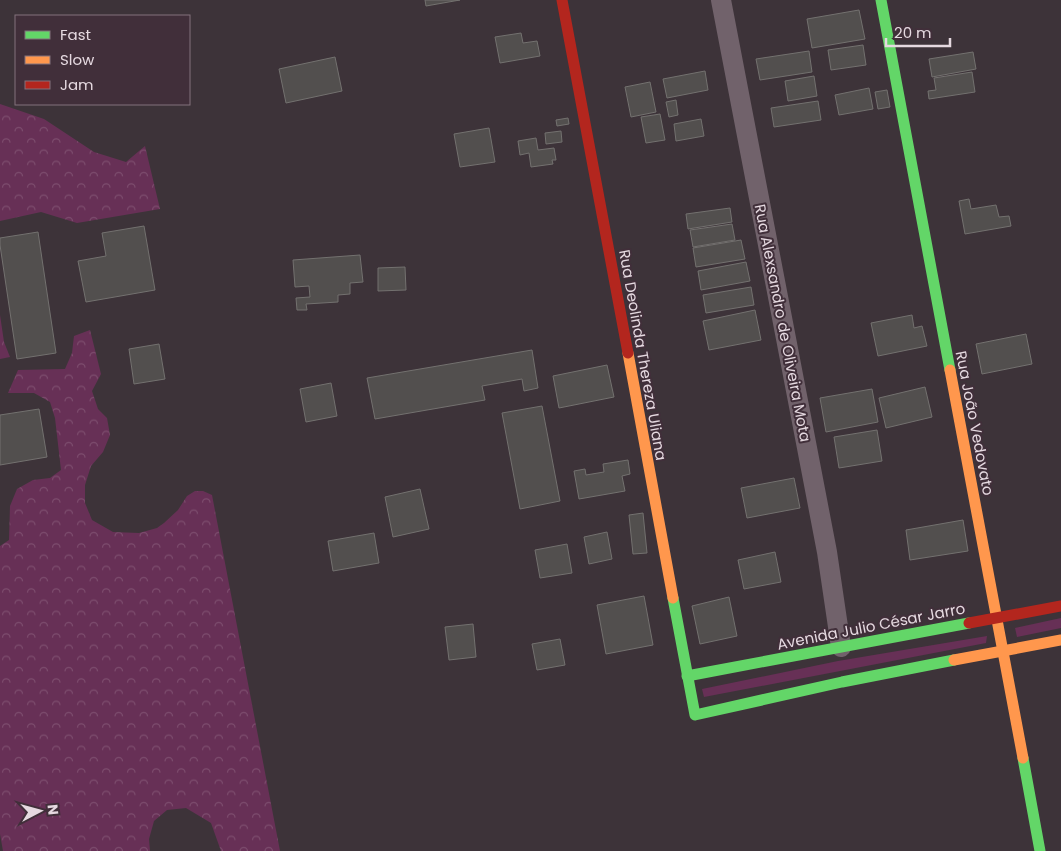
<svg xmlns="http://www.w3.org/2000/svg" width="1061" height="851" font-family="Poppins,sans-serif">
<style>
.green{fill:#673056}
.forest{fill:url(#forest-crowns)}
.building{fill:#524f4e;stroke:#73716f}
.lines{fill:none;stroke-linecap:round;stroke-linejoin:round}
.street{stroke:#71626b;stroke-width:20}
.fast{stroke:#63d668;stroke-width:11}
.slow{stroke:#ff974d;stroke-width:11}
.jam{stroke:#b3261e;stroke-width:11}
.labels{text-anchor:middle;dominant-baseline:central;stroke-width:4;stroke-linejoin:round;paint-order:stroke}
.street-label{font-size:15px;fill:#e5d9e0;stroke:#412f3a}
</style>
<defs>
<pattern id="forest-crowns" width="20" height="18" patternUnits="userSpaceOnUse" patternTransform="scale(1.25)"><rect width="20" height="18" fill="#673056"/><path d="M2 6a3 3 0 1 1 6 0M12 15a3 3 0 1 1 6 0" fill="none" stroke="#7d4d6e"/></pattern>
</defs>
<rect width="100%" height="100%" fill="#3d3339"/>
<!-- green -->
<g class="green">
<path d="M1061,618v10l-44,9 -2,-9z"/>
<path d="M987,636l-1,7 -282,54 -2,-8 136,-28z"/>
</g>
<!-- forest -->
<g class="forest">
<path d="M0,104l44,15 50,33 32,10 19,-16 15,63 -83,14 -36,-11 -41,9z"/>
<path d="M0,315l4,27 6,15 -10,2z"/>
<path d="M90,330l11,44 -9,17 6,18 9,9 3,17 -7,17 -12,14 -6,19v18l7,17 21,12 26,1 18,-5 7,-5 14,-13 9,-14 8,-5h8l9,4 68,356h-59l-10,-28 -25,-15 -19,2 -13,11 -5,18 1,12h-147l-3,-17v-288l9,-6 1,-34 7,-17 16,-9 17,-2 11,-8 -6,-52 -5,-16 -16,-9h-26l10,-23 47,-1 7,-16 2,-17z"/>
</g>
<!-- building -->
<g class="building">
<path d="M425,0h35l-34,6z"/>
<path d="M859,10l6,29 -53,9 -5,-29z"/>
<path d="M521,33l2,10 14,-2 3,15 -40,7 -5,-26z"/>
<path d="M863,45l3,20 -35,5 -3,-20z"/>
<path d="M809,51l3,21 -52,8 -4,-21z"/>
<path d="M973,52l3,17 -44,8 -3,-18z"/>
<path d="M335,57l7,34 -56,12 -7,-34z"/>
<path d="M705,71l3,19 -41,8 -4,-19z"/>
<path d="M972,72l3,20 -46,7 -1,-8 8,-1 -2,-12z"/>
<path d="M814,76l3,20 -29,5 -3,-20z"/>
<path d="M650,82l6,30 -25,5 -6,-30z"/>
<path d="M869,88l4,21 -34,6 -4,-20z"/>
<path d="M887,90l3,17 -12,2 -3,-17z"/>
<path d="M676,100l2,15 -9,2 -3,-15z"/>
<path d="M818,101l3,19 -47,7 -3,-19z"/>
<path d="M660,114l5,26 -19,3 -5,-26z"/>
<path d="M568,118l1,6 -12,2 -1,-6z"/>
<path d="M701,119l3,17 -28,5 -2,-17z"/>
<path d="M489,128l6,34 -35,5 -6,-33z"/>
<path d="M561,131l1,11 -16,2 -1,-11z"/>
<path d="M536,138l2,12 16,-2 2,12h-4l1,4 -22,3 -2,-14 -9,2 -2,-14z"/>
<path d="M969,199l2,10 25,-4 3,12 10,-1 2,10 -46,8 -6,-33z"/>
<path d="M730,208l2,14 -44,7 -2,-15z"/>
<path d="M732,224l3,16 -42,7 -3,-17z"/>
<path d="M144,226l11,64 -69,12 -8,-41 28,-5 -4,-23z"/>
<path d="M38,232l18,121 -39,6 -17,-114v-7z"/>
<path d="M741,240l4,19 -49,8 -3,-19z"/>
<path d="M360,255l3,27 -13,1v11l-12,1v7l-32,2 1,6h-10l-1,-12 14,-1 -1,-11 -14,1 -2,-27z"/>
<path d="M746,262l4,19 -49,9 -3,-19z"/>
<path d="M405,267l1,23 -28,1v-23z"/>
<path d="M751,287l3,18 -48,8 -3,-18z"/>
<path d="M755,310l6,30 -52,10 -6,-29z"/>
<path d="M912,315l2,13 8,-2 5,20 -49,10 -7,-33z"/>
<path d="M1026,334l6,30 -50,10 -6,-30z"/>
<path d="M159,344l6,35 -31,5 -5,-35z"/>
<path d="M532,350l6,38 -14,3 -2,-12 -40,7 3,14 -110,19 -8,-41z"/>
<path d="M607,365l7,32 -55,11 -6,-32z"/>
<path d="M331,383l6,33 -31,6 -6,-33z"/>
<path d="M925,387l7,30 -46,11 -7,-30z"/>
<path d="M872,389l6,33 -52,10 -6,-34z"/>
<path d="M542,406l18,95 -40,8 -18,-96z"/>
<path d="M39,409l8,48 -47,8v-50z"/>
<path d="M877,430l5,31 -43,7 -5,-31z"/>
<path d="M628,460l2,14 -8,2 3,15 -46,8 -5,-28 11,-2 1,6 18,-3 -1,-8z"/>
<path d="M794,478l6,30 -53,10 -6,-30z"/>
<path d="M420,489l9,40 -36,8 -8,-40z"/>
<path d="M643,513l4,40 -14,1 -4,-39z"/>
<path d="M963,520l5,31 -58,9 -4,-30z"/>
<path d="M607,532l5,27 -23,5 -5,-27z"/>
<path d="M374,533l5,30 -46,8 -5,-30z"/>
<path d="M567,544l5,29 -32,5 -5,-28z"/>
<path d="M775,552l6,30 -37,7 -6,-29z"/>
<path d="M644,596l9,49 -47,9 -9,-49z"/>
<path d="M729,597l8,39 -37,8 -8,-38z"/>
<path d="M473,624l3,33 -27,3 -4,-33z"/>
<path d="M560,639l5,26 -28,5 -5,-26z"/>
</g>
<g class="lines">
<!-- street -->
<path class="street" d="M721,0l106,552 14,95"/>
<!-- fast -->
<g class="fast">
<path d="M881,0l69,370"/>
<path d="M673,598l22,117 147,-33 112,-22"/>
<path d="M687,676l282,-53"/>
<path d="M1023,758l17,93"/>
</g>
<!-- slow -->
<g class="slow">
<path d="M628,353l45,245"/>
<path d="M950,370l73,388"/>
<path d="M954,660l107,-20"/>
</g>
<!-- jam -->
<g class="jam">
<path d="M562,0l66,353"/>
<path d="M969,623l92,-17"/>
</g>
</g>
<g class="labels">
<!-- street labels -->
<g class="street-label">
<text transform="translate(783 323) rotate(79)">Rua Alexsandro de Oliveira Mota</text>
<text transform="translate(643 355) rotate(80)">Rua Deolinda Thereza Uliana</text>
<text transform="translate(975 423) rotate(79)">Rua João Vedovato</text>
<text transform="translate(871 626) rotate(-11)">Avenida Julio César Jarro</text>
</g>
</g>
<!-- legend -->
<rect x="15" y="15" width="175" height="90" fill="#412f3a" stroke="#83737c"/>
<rect x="25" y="31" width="25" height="8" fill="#63d668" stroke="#83737c"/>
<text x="60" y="40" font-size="15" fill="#e5d9e0">Fast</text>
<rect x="25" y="56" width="25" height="8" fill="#ff974d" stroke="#83737c"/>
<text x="60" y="65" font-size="15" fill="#e5d9e0">Slow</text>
<rect x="25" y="81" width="25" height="8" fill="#b3261e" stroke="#83737c"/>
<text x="60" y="90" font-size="15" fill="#e5d9e0">Jam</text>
<!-- north arrow -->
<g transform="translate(40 811) rotate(84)" stroke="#412f3a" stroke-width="4" paint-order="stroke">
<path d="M0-4L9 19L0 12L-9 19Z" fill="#e5d9e0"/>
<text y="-8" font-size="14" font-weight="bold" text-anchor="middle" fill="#e5d9e0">N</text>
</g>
<!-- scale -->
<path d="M886 38v8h64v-8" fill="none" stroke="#e5d9e0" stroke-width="2.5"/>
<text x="894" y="38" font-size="15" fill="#e5d9e0" stroke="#412f3a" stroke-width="4" paint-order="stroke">20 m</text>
</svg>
